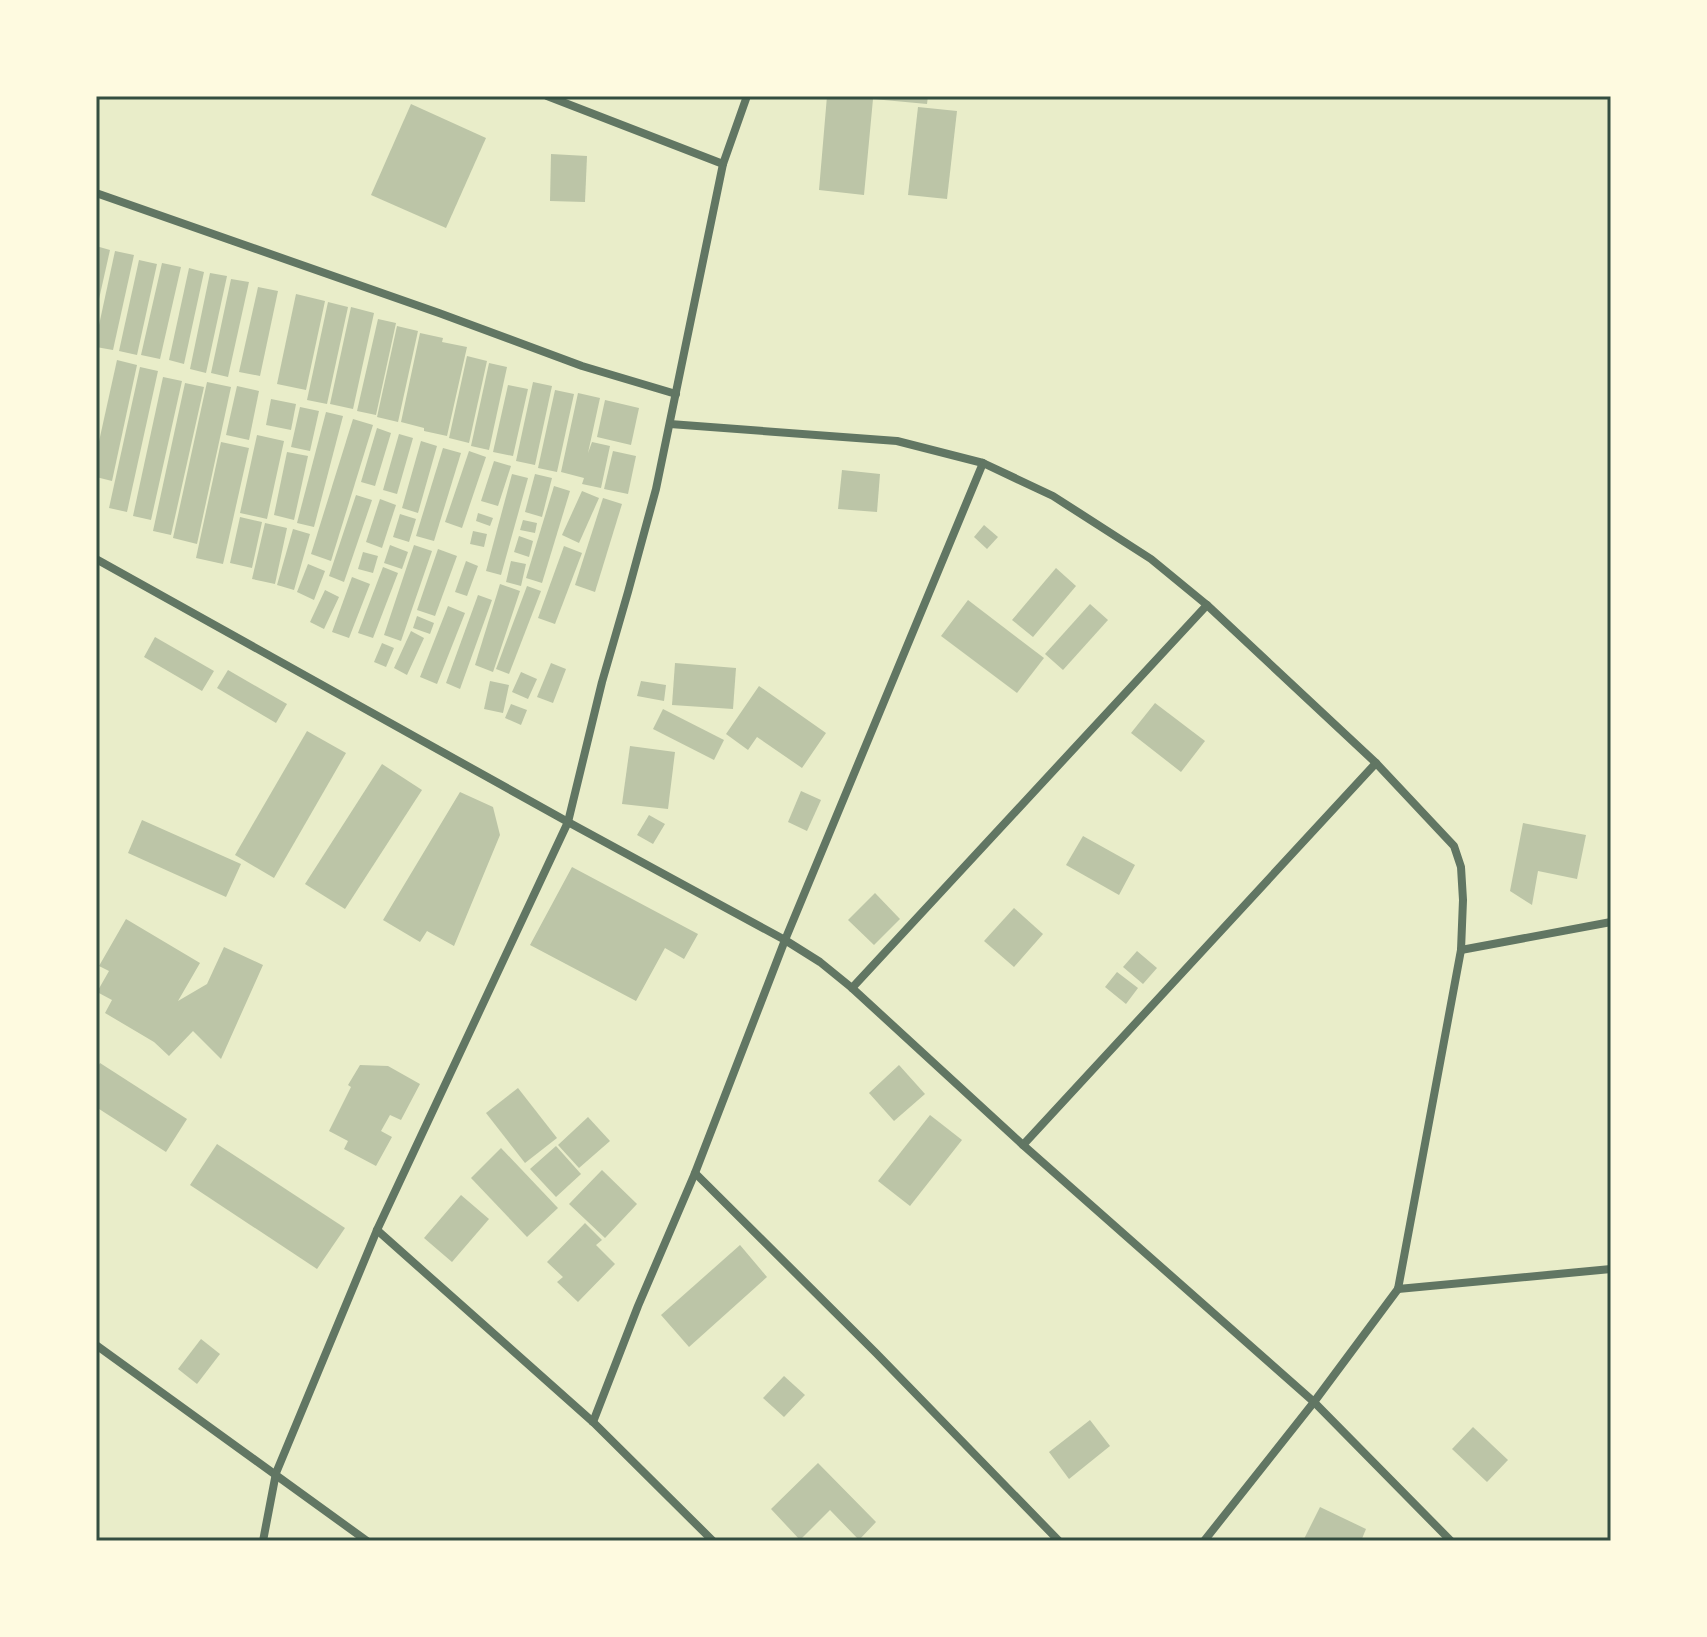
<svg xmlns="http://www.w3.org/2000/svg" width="1707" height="1637" font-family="Manrope,sans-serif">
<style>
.building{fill:#bcc5a7}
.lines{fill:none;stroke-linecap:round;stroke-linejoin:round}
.minor{stroke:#617663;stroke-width:8}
.neatline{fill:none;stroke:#344e41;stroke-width:3}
</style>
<rect width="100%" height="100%" fill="#e9edc9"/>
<!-- building -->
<g class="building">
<path d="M827,96h101l-1,8 -54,-5 -9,96 -45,-5z"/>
<path d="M411,104l75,34 -40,90 -75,-33z"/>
<path d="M918,107l39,4 -10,88 -39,-4z"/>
<path d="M551,154l36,2 -2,46 -35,-1z"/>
<path d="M96,246l14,4 -13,58h-1z"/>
<path d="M115,251l19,4 -21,95 -17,-3v-8z"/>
<path d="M139,260l18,4 -20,91 -18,-4z"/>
<path d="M162,263l19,4 -21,92 -19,-4z"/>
<path d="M189,268l15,4 -20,92 -15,-4z"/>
<path d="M210,273l17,3 -21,97 -16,-4z"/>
<path d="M231,279l18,3 -21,95 -17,-4z"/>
<path d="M258,287l20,4 -18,85 -21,-4z"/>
<path d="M296,294l29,7 -19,89 -29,-6z"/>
<path d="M328,302l20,5 -21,97 -20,-4z"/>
<path d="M351,307l23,6 -21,96 -23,-5z"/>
<path d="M378,319l18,4 -20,92 -19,-4z"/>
<path d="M397,326l21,5 -20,91 -21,-5z"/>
<path d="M420,333l23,5 -1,4 25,5 -20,89 -23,-5v-3l-23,-6z"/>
<path d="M467,356l20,5 -18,82 -20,-5z"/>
<path d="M117,360l20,5 -25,116 -16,-4v-22z"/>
<path d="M489,363l18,4 -18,83 -18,-4z"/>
<path d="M140,367l18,4 -31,141 -18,-4z"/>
<path d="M163,377l19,4 -31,139 -18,-4z"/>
<path d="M207,382l24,5 -34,157 -24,-6z"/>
<path d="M533,382l19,4 -17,79 -19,-4z"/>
<path d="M185,383l19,4 -33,148 -18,-4z"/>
<path d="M508,385l20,4 -15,67 -20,-4z"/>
<path d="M237,386l22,5 -10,49 -23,-5z"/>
<path d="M555,390l19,4 -17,78 -19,-4z"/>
<path d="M578,393l22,5 -12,55 4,-11 18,4 -9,42 -19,-4 2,-6 -23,-6z"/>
<path d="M271,399l25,5 -5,26 -25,-5z"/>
<path d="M605,400l34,8 -8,37 -34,-8z"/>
<path d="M300,407l19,4 -9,40 -19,-4z"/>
<path d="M326,412l17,4 -29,111 -17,-4z"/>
<path d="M353,419l20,6 -42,136 -20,-7z"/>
<path d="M377,428l14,5 -16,53 -14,-4z"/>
<path d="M399,434l14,4 -16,56 -14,-4z"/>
<path d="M257,435l27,6 -17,78 -27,-6z"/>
<path d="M421,441l16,5 -19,67 -16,-5z"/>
<path d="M221,442l28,6 -26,116 -27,-6z"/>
<path d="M443,448l18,5 -27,88 -18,-5z"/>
<path d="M469,451l17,6 -24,71 -17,-6z"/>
<path d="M613,451l23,5 -8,38 -24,-5z"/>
<path d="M287,452l21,4 -14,64 -20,-5z"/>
<path d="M494,461l17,5 -13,40 -17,-5z"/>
<path d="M842,470l38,4 -3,38 -39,-3z"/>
<path d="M512,474l16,4 -27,97 -15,-4z"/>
<path d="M535,474l17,4 -10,39 -17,-5z"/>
<path d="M554,486l16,5 -28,92 -16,-5z"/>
<path d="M582,491l17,7 -20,45 -17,-8z"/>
<path d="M356,495l16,5 -28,82 -15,-6z"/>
<path d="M603,498l19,6 -27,88 -20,-7z"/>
<path d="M380,499l16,6 -14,43 -16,-6z"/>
<path d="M478,513l15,5 -3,8 -14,-5z"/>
<path d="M400,514l16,5 -7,23 -16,-5z"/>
<path d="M240,517l22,5 -10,46 -22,-5z"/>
<path d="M523,520l14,3 -2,10 -15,-3z"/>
<path d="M265,523l22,5 -12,56 -23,-5z"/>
<path d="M984,525l14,12 -11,12 -13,-12z"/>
<path d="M293,529l17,5 -16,56 -17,-5z"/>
<path d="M473,531l14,3 -3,13 -14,-3z"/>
<path d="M519,536l14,5 -4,16 -15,-5z"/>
<path d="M390,545l18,7 -6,17 -18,-6z"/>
<path d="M414,545l18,6 -31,90 -17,-6z"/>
<path d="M564,546l18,7 -27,71 -17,-6z"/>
<path d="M438,549l19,7 -22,60 -18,-6z"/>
<path d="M363,552l15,4 -5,17 -15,-4z"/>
<path d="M466,561l12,5 -11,30 -12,-4z"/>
<path d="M511,561l15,3 -5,22 -15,-4z"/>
<path d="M308,564l17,7 -11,29 -17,-8z"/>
<path d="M383,567l15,6 -25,65 -15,-5z"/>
<path d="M1056,568l20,18 -43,51 -21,-17z"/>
<path d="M352,577l18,7 -21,54 -17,-6z"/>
<path d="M500,584l20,7 -27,81 -18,-7z"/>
<path d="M527,586l14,5 -32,83 -13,-5z"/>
<path d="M325,590l14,7 -15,32 -14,-7z"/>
<path d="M478,595l14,5 -32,89 -14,-6z"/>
<path d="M968,600l76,58 -27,35 -76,-57z"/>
<path d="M1090,604l18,16 -45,50 -18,-16z"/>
<path d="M448,606l17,7 -28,71 -17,-7z"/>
<path d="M417,616l17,7 -4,11 -17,-6z"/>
<path d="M411,631l13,7 -17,37 -13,-7z"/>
<path d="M155,637l59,34 -12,20 -58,-34z"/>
<path d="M382,643l12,5 -8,19 -12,-5z"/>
<path d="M551,663l15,6 -13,34 -16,-6z"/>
<path d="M675,663l61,5 -3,41 -61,-4z"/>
<path d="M228,670l59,34 -11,19 -59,-35z"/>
<path d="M521,672l16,7 -9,20 -16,-7z"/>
<path d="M490,681l19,4 -6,28 -19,-4z"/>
<path d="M641,681l25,4 -2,16 -27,-5z"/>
<path d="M759,686l67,47 -24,35 -45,-31 -9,13 -22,-16z"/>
<path d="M1155,703l50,38 -24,31 -50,-39z"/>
<path d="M511,704l16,6 -6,15 -16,-7z"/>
<path d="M663,709l61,31 -10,20 -61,-31z"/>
<path d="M307,731l39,22 -72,125 -39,-23z"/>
<path d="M630,746l45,6 -7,57 -46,-5z"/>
<path d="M382,764l40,26 -77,119 -40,-25z"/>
<path d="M801,791l20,9 -14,31 -19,-9z"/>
<path d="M460,792l33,15 7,28 -46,111 -27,-15 -7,11 -37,-22z"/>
<path d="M649,815l16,9 -12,20 -16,-9z"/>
<path d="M142,820l99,44 -15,33 -98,-44z"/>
<path d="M1523,823l63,12 -9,44 -39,-8 -6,34 -22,-14z"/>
<path d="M1083,836l52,29 -16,30 -53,-30z"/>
<path d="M572,867l126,67 -14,25 -19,-11 -29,53 -106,-56z"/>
<path d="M875,893l25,26 -26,26 -26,-25z"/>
<path d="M1014,908l29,26 -29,33 -30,-26z"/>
<path d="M126,919l74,44 -22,38 29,-17 17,-37 39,18 -42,94 -28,-28 -24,25 -15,-14 -49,-29 7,-13 -15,-8 12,-21 -10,-5z"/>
<path d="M1137,951l20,17 -14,16 -20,-17z"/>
<path d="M1117,972l21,16 -12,16 -21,-17z"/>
<path d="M100,1063l87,56 -21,33 -70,-45v-37z"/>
<path d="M360,1065l28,1 32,18 -19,36 -11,-5 -9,16 11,6 -16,29 -32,-17 4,-8 -19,-10 22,-44 -3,-2z"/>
<path d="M899,1065l26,29 -31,27 -25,-28z"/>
<path d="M518,1088l39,50 -32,25 -39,-50z"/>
<path d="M930,1115l32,25 -52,66 -32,-25z"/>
<path d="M588,1117l22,24 -31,27 -21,-23z"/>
<path d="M217,1144l128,84 -28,41 -127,-84z"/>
<path d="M556,1146l25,28 -25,23 -26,-28z"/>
<path d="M501,1148l57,60 -31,29 -56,-59z"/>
<path d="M602,1170l35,34 -32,34 -36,-34z"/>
<path d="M461,1195l28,24 -37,43 -28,-24z"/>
<path d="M585,1223l17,17 -6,5 19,19 -37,38 -21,-20 6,-5 -16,-15z"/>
<path d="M740,1245l27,32 -78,70 -28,-32z"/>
<path d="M201,1339l19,15 -23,30 -19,-15z"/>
<path d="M784,1376l21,19 -21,22 -21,-19z"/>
<path d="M1090,1420l20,26 -41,33 -20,-27z"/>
<path d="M1473,1427l35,33 -21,22 -35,-33z"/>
<path d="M818,1463l58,59 -17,18 -29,-30 -30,30 -29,-31z"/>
<path d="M1320,1507l46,22 -5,12h-58z"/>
</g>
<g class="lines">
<!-- minor -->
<g class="minor">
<path d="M547,96l176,68"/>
<path d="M96,193l343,120 143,53 94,28"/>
<path d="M670,424l227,17 86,22 70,33 98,63 56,46 169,158"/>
<path d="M96,559l472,263 217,118 35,22 32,26 171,157 291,257 137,139"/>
<path d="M1461,950l150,-28"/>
<path d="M852,988l355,-383"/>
<path d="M1023,1145l353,-382 78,83 7,21 2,33 -2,50 -63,339 -84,113 -110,139"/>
<path d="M695,1173l181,180 183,188"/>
<path d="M377,1230l216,192 120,119"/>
<path d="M1398,1289l213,-20"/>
<path d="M96,1345l271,196"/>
<path d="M593,1422l45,-116 57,-133 90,-233 198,-477"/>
<path d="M263,1541l13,-68 101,-243 191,-408 34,-140 26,-90 28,-103 67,-325 24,-68"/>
</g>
</g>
<!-- border -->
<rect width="1707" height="1637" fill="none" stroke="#fefae0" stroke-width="196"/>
<rect x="98" y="98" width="1511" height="1441" class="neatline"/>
</svg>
